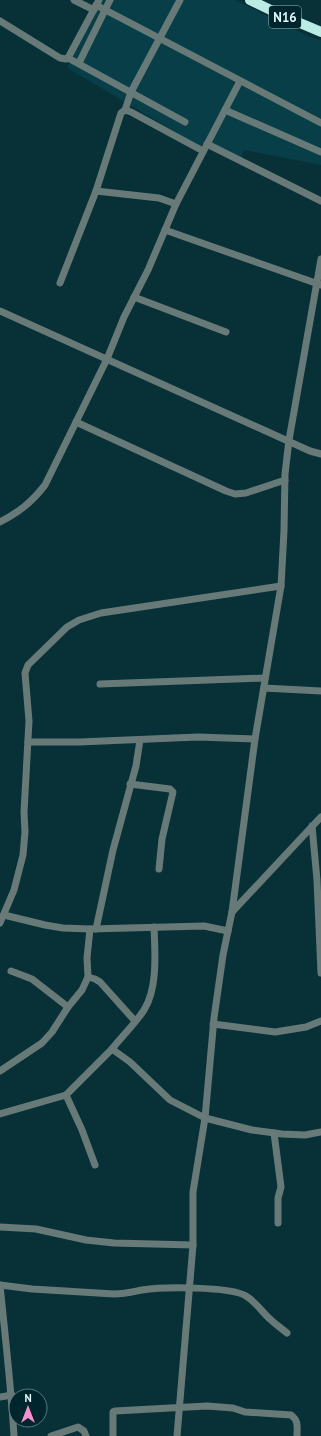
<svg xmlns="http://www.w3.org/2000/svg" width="321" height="1436" font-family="'PT Sans',sans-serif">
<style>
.built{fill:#073e47}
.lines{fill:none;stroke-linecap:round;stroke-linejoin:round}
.minor{stroke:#677a78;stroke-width:7}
.highway{stroke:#bbebe5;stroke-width:10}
.labels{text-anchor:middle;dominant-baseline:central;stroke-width:3;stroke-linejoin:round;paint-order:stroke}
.shield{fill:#00262d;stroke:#9fb8be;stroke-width:1}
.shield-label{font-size:13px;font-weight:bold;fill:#e3f7fc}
</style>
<rect width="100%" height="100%" fill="#073037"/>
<!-- built -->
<path class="built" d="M103,0h132l75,37 11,3v125l-77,-15 -3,8 -36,-17 -4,6 -134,-79z"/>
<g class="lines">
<!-- minor -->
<g class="minor">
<path d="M74,0l20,10"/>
<path d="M96,5l225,118"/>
<path d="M0,21l60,37 6,1 2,-1 31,-58"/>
<path d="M68,58l117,64"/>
<path d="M79,63l31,-63"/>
<path d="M125,110l6,-18 49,-92"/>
<path d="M225,110l96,42"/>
<path d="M207,144l114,57"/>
<path d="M96,191l63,7 17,6"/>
<path d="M165,230l156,55"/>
<path d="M60,283l36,-92 25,-78 4,-3 6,2 72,39"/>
<path d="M134,297l92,35"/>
<path d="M0,311l310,140 11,3"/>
<path d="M76,422l150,69 9,3 11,-1 39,-13"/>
<path d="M0,522c19,-10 31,-19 45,-37l62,-126 17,-42 24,-47 28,-66 64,-123"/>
<path d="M100,684l165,-6"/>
<path d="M264,688l57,3"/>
<path d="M28,742h51l119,-5 57,2"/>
<path d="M130,784l40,5 3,3 -11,47 -3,30"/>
<path d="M312,826l5,54 4,93"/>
<path d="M232,912l89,-95"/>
<path d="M4,915l41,10 18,3 27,1 114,-3 24,5"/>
<path d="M0,923l14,-33 9,-35 2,-23 -1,-20 5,-91 -4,-48 3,-8 39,-38 12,-7 22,-7 180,-27"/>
<path d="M96,929l17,-79 23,-84 4,-26"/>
<path d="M11,971l21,8 36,28"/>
<path d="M88,977l7,2 5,3 35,39"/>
<path d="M213,1024l62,8 31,-5 15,-6"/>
<path d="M112,1049c10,-13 23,-25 32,-39 14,-22 11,-58 10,-83"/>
<path d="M0,1071l42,-28 10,-11 16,-25 14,-17 6,-13 -1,-19 3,-29"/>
<path d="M66,1095l46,-46 18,13 40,38 35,18 47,12 30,4 23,1 16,-3"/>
<path d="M0,1114l66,-19 16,35 13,35"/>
<path d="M274,1133l7,54 -3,11v25"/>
<path d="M0,1227l36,2 50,11 28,3 79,2"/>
<path d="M0,1285l32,4 82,5c10,0 18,-2 28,-4 19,-3 88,-4 104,6 10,6 16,16 24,23 5,5 11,9 17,14"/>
<path d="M0,1285c5,50 11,101 14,151"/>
<path d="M0,1397l12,-2"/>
<path d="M51,1436l27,-9 6,4 2,5"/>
<path d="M113,1436v-24l2,-1 92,-5 26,2 12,4 46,3c8,6 6,12 6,21"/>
<path d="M177,1436l16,-191v-53l12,-74 9,-100 9,-63 9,-43 23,-173 26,-153 3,-55 1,-57 4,-34 32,-181"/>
</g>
<!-- highway -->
<path class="highway" d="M250,0l31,15 40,17"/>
</g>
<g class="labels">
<!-- shield labels -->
<rect class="shield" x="269" y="6" width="32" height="22" rx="3"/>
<g class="shield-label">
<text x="285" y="17">N16</text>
</g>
</g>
<!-- north arrow -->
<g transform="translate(28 1408)"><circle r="19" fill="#00262d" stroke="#5b7a80"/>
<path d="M0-3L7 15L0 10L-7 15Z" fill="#f790ce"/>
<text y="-6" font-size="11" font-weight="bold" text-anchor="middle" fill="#e3f7fc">N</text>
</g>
</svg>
